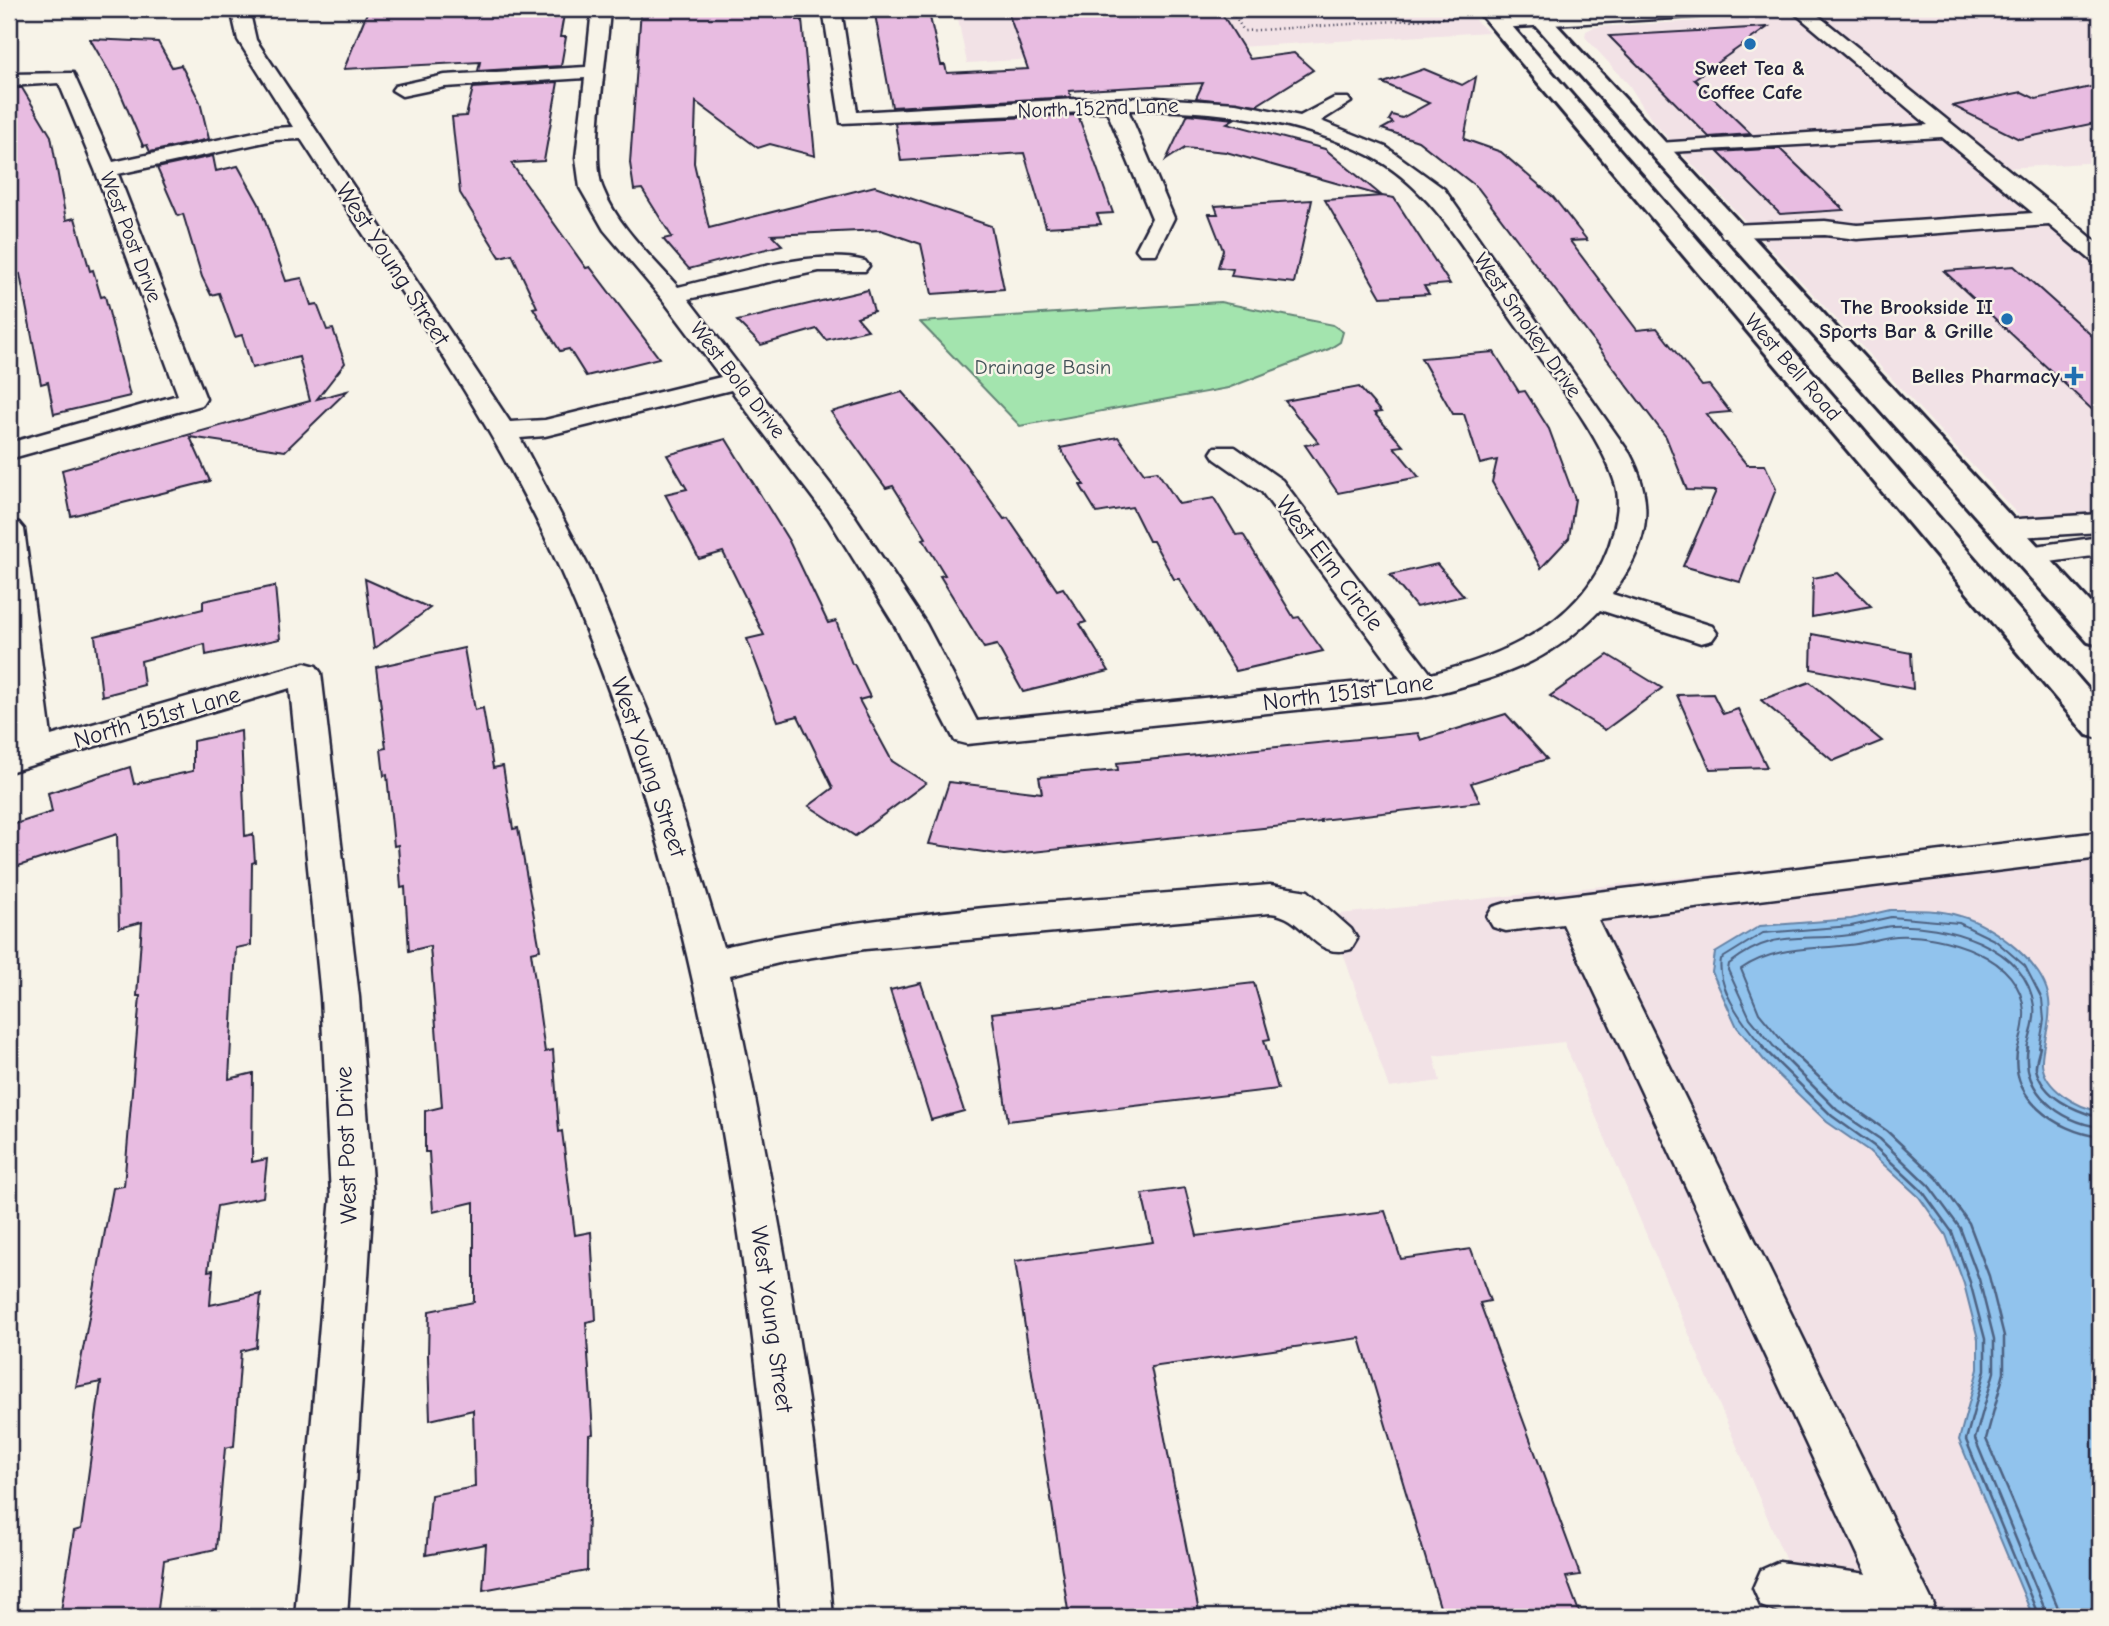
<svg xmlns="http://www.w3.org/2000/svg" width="2109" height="1626" font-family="'Comic Neue',sans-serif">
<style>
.built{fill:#f2e2e6}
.green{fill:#a3e4ae;stroke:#628374;stroke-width:2}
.water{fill:#91c3ed;stroke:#6583a6;stroke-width:2}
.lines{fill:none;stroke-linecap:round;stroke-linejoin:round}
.shore-far1{stroke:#4e6282;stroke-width:2}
.shore{stroke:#4e6282;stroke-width:2.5}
.building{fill:#e8bce1;stroke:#22223b;stroke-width:2}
.minor-casing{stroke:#22223b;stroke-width:5}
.major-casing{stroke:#22223b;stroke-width:6}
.path{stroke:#22223b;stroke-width:2.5;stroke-dasharray:1 3.5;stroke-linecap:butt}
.minor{fill:#f7f3e8;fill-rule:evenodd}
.major{fill:#f7f3e8;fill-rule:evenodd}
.poi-dot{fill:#1f6fb2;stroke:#f7f3e8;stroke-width:2.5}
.labels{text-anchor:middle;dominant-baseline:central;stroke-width:5;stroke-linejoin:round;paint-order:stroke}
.far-poi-label{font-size:21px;font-weight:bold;fill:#22223b;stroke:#f7f3e8;text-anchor:end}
.far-street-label{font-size:21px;fill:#22223b;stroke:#f7f3e8}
.far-park-label{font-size:21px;fill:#425258;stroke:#f7f3e8}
.street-label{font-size:24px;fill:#22223b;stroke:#f7f3e8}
</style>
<rect width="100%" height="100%" fill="#f7f3e8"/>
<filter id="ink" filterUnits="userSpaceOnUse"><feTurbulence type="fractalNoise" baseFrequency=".0143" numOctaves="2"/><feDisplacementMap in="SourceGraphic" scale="14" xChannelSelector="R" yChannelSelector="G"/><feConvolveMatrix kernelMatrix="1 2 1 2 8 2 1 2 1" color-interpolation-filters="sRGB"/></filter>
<g filter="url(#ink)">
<!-- built -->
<g class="built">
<path d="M956,9h506l27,23 -522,31z"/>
<path d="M1845,9h255v153l-93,6 -186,-153z"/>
<path d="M1790,16l21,9 289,238v266l-64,5 -383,-412 -24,-37 -44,-48 1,-6 8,-4z"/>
<path d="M2100,833v784h-290l-246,-575 -130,14 6,25 -51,7 -59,-173z"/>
</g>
<!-- green -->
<path class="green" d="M1220,302l113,23 10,7 -3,10 -11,7 -101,39 -208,38 -100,-104z"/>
<!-- water -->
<path class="water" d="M1890,910c23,0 47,-1 70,6 33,9 85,48 89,84 3,25 -8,45 -7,63 2,26 36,45 58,48v506h-67l-74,-177 19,-71v-30l-14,-55 -18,-49 -27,-38 -50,-46 -42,-29 -59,-57 -31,-38 -25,-55 3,-19 45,-27 91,-7z"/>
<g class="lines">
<!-- shore-far1 -->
<g class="shore-far1">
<path d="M1764,1048c-19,-22 -48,-59 -43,-89l42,-26 88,-7 40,-9 68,6 37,18 29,25 17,33 2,21 -5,28"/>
<path d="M1775,1048l-25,-30 -22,-48 1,-6c46,-36 69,-22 121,-29 15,-2 28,-8 42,-9 52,-3 134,19 142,80 2,14 -4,29 -7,42"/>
<path d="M1788,1048l-29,-35 -18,-44c34,-23 69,-19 108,-24 16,-1 32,-8 48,-9 46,-2 123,19 127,75 1,13 -3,25 -6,37"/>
</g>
<!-- shore -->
<g class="shore">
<path d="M1762,1047l70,69 42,30 49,46 29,40 18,50 15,57v31l-19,70 73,177"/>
<path d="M1774,1047l63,63 43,29 49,47 31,42 19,51 15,60v33l-19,67 73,178"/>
<path d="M1787,1047l57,54 43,30 50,47 32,45 20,53 15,60v37l-18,66 71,166 2,12"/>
<path d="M2018,1047c-11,50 37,84 82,90"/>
<path d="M2028,1047c-8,44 32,75 72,80"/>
<path d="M2040,1047c-1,6 -5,16 -4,22 7,29 38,41 64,49"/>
</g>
</g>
<!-- building -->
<g class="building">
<path d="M565,9l-5,28h6l-5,29 -83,5 2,-9 -136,7 24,-59z"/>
<path d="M641,9h155l1,11h5l13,136 -45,-12 -12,4 -62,-46 -2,61 15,65 166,-42 116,40 13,63 -72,5 -11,-50 -40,-14 -109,5 10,10 -93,24 -26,-30 9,-2 -30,-48 -8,1 -4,-27z"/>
<path d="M874,9h39l1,4h15l12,52h4l2,8 81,-4 -20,-57 64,-3h147l31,50 44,-6 19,17 -56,35 -61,-7 7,-15 -134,8 2,6 -179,10z"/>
<path d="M1768,27l-74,52 57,55 -42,3 -100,-101z"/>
<path d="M90,39l68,3 14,25 9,-2 19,37 9,37 -59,13 -3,-7 -4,1 -25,-59z"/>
<path d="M1424,69l38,16 14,-8 -12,62 37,13 52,45 34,43 -17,1 67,89 20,-2 45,58 7,-1 21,27 -24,2 41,51h18l11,24 -36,93 -57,-16 33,-75 -29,-1 -21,-53 -188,-249 -60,-47 -36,-12 11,-6 -4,-3 3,-5 10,3 27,-15 -46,-20z"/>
<path d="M558,82l-14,79 -33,2 75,105 4,-1 69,91 -73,18 -17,-27 -9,2 -27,-43 4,-1 -25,-53 -12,3 -40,-64 -8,-76 14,-1 7,-28z"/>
<path d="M2100,85v37l-81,17 -66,-33 69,-14 14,7z"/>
<path d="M9,88h13l29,48 15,84 9,-2 15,53 3,-1 8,27 4,-1 25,100 -76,18 -6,-32 -7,2 -21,-110 -11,2z"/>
<path d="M1188,114l46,5 -7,4 98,26 57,47 -156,-44 -41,-4 -19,12z"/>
<path d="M1078,115l35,98 -16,1 4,10 -55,3 -22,-74 -123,8 -6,-38z"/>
<path d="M1766,149h14l64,61 -64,4 -62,-62z"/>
<path d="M213,156l3,15 22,-5 21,38 27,77 16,-3 9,27 6,-1 10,26 6,-1 12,34 -28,36 30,-8 -62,60 -95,-14 20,44 -139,35 -9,-46 248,-69 -11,-44 -47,11 -10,-33 -7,2 -16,-44 -8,2 -9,-18 -19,-63 -5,2 -21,-48z"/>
<path d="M1382,196l12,2 56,86 -26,2 5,8 -48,3 -56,-97z"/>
<path d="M1312,200l-18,83 -63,-7 2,-7 -15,-2 5,-17 -14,-36h9l-3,-8z"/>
<path d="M2014,266l86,77v74l-156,-146z"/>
<path d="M868,290l6,21 -17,6 11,13 -42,10 -9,-11 -56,16 -24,-24z"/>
<path d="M1494,352l25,40 6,-1 24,38 26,70 -6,39 -28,30 -49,-86 5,-22 -17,4 -16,-50h-11l-32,-56z"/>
<path d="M1359,387l22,25 -7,1 29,33 -9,1 25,30 -81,16 -33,-48 14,-2 -34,-42z"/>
<path d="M902,392l61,69 41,58 4,-1 49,72 6,-2 23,34 -6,2 29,47 -86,21 -26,-47 -13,3 -44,-72 5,-1 -22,-36 3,-1 -33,-52 -7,2 -55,-76z"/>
<path d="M1118,437l26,36 13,-2 22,33 35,-6 22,37 7,-1 51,84 5,-1 24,34 -87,20 -57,-92h-5l-21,-38h-4l-17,-34 -35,6 -17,-28h4l-24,-37z"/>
<path d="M726,439l63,102 39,82 8,-2 16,43h2l16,33 -11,3 33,61 34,22 -71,53 -46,-30 24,-18 -35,-72 -20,5 -31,-82 17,-4 -41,-83 -24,7 -34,-65 22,-5 -20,-34z"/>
<path d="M1437,564l27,32 -48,11 -26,-32z"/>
<path d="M1838,573l33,33 -59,11 1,-39z"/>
<path d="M365,579l65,29 -56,41z"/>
<path d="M275,586l5,53 -74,16 -1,-11 -64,17 3,24 -42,11 -7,-60 108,-27v-8z"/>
<path d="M1812,634l99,19 2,36 -102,-20z"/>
<path d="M464,648l11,62 8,-2 10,60 10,-2 10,63 5,-1 22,122 -9,2 14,100 8,-2 6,82 3,-1 13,104 16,-3 5,88 -10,2 7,112 -4,1 -2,136 -104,19 3,-46 -60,11 5,-60 44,-8 -2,-77 -43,10 -2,-64 1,-45 45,-9v-100l-41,10 -4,-60h-4v-41l17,-4 -12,-161 -21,5 -4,-64 -4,1 -3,-43 -4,1 -7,-71 -3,1 -3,-27 5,-1 -10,-81z"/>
<path d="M1608,655l54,33 -57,42 -55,-34z"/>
<path d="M1810,682l72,59 -49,20 -72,-61z"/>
<path d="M1713,694l10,20 15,-5 29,58 -57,2 -33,-74z"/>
<path d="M1506,714l41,45 -76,24 9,19 -160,18 1,2 -317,33 -75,-11 20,-62 93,11 -3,-16 79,-7 -1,-7 301,-30 3,7z"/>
<path d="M241,731l4,105 8,-2 2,28 -3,1 -1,82 -15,3 -7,131 24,-6 -1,89 15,-3 -4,38 -46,9 -9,65 5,-1 -3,35 51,-11 -5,53 -15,4 -7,95 -9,2 -9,101 -52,11 -7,57h-97l14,-86 7,-2 20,-147 -25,5 37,-199 11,-2 16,-190h-3l5,-74 -23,6 -2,-94 -108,35v-43l43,-14 -4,-19 82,-26 4,17 59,-13v-30z"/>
<path d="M921,983l43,128 -33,9 -41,-130z"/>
<path d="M1254,983l16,56 -6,1 14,49 -270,32 -16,-108z"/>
<path d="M1185,1188l12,48 188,-25 16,48 70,-10 19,52 -10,2 100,272 -14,2 15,40h-138l-83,-279 -209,29 49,250h-131l-54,-356 138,-19 -11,-48z"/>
</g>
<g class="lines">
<defs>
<g id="minor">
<path d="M231,9h18l7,31 254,382 35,-2 176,-43 -58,-77 -59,-70 -24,-42 -4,-30 9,-80 -140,9 -43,9 -10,-6 3,-4 50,-11 141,-8 6,-58h18c-2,41 -21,148 -7,180 15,38 49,68 75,98 53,-12 135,-39 187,-26l4,5 -4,5h-46l-131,28 166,216 72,109 51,97 423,-43 -138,-186 -47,-33 -4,-6 4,-6h20l47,33 149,194c77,-19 160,-55 182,-141 4,-16 7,-31 3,-47 -16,-55 -73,-121 -106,-169 -40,-58 -76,-128 -141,-162 -74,-37 -160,-46 -241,-45l46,108 -18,36h-16l-4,-5 16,-31 -45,-107 -266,12 -18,-114h18l16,103 218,-13 81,-1 80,5 64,13 34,-18h14l3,4 -30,19 65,26 58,42 186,265c27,52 17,93 -18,140l100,32 5,7 -5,7 -11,3 -101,-33c-54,56 -104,68 -177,87l-456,47 -12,-3 -61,-117 -66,-106 -97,-128 -186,46 -25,2 69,130 71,173 63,206c178,-40 365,-46 547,-62l38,6 43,38 6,10 -6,10c-39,12 -44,-33 -81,-36l-405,36 -78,12 -57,14c44,213 85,425 103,642h-52c-30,-355 -75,-721 -222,-1050 -68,-152 -168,-288 -258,-428l-27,1 -156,34 88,225 -4,6 -193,54v-16l169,-48 -83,-225 -36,-87 -50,3v-12l64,-1 40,89 161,-34 19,-1 -55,-87z"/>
<path d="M1645,9h109l-9,5 -248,14 -9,-6 9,-6z"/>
<path d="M1790,9h20l252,204 38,32v18l-8,-2 -43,-36 -192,14 -32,-4 -102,2 -3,-5 3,-5 8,-2 94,-4 32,4 176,-12 -91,-76 -290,16 -4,-4 4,-4 7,-2 269,-18z"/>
<path d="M2100,514v18l-97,6 -10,-3 -5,-6 5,-6 10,-3z"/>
<path d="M9,520l10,3 5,6 27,207 254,-73 11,3 5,7 38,324 14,199 -26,421h-52l36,-421 -10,-199 -31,-309 -281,84v-24l9,-2 -9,-87z"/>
<path d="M2100,537v18l-72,10 -10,-3 -5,-6 5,-6 10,-3z"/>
<path d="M2100,832v26l-502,62 336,685 -5,12c-54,0 -118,9 -168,-11l-8,-18 8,-18 18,-8 88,12 -304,-650 -57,7 -13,-4 -6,-10 6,-10 13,-4z"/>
</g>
<g id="major">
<path d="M1476,9h21l603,694v35l-13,-3z"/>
<path d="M1521,9h21l558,604v32l-12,-3z"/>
</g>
</defs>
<!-- minor casing -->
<use href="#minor" class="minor-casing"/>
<!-- major casing -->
<use href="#major" class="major-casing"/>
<!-- path -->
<path class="path" d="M1224,9l8,3 12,19 213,-14"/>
<!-- minor -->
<use href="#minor" class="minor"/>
<!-- major -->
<use href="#major" class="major"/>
</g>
</g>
<!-- markers -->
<g class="poi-dot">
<circle cx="1750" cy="44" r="7"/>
<circle cx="2007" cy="319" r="7"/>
<path d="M2070.5 365.5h7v7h7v7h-7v7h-7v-7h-7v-7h7z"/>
</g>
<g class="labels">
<!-- far-poi labels -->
<g class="far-poi-label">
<text x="1750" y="68" text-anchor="middle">Sweet Tea &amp;<tspan x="1750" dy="24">Coffee Cafe</tspan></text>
<text x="1993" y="307">The Brookside II<tspan x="1993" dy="24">Sports Bar &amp; Grille</tspan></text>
<text x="2060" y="376">Belles Pharmacy</text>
</g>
<!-- far-street labels -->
<g class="far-street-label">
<text transform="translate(1098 108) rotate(-2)">North 152nd Lane</text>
<text transform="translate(131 237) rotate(69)">West Post Drive</text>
<text transform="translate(1528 325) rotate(55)">West Smokey Drive</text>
<text transform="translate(1793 367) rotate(49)">West Bell Road</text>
<text transform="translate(738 380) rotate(52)">West Bola Drive</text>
</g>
<!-- far-park labels -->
<g class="far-park-label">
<text x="1043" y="367">Drainage Basin</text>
</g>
<!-- street labels -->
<g class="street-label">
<text transform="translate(393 264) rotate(57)">West Young Street</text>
<text transform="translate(1330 563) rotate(53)">West Elm Circle</text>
<text transform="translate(1348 692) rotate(-7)">North 151st Lane</text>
<text transform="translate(157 717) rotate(-16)">North 151st Lane</text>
<text transform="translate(649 767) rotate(71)">West Young Street</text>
<text transform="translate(346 1145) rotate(-92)">West Post Drive</text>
<text transform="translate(772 1319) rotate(82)">West Young Street</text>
</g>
</g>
<!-- margin -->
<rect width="2109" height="1626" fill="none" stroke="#f7f3e8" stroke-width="35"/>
<rect x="18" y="18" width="2074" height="1591" fill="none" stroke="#22223b" stroke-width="2.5" filter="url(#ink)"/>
</svg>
